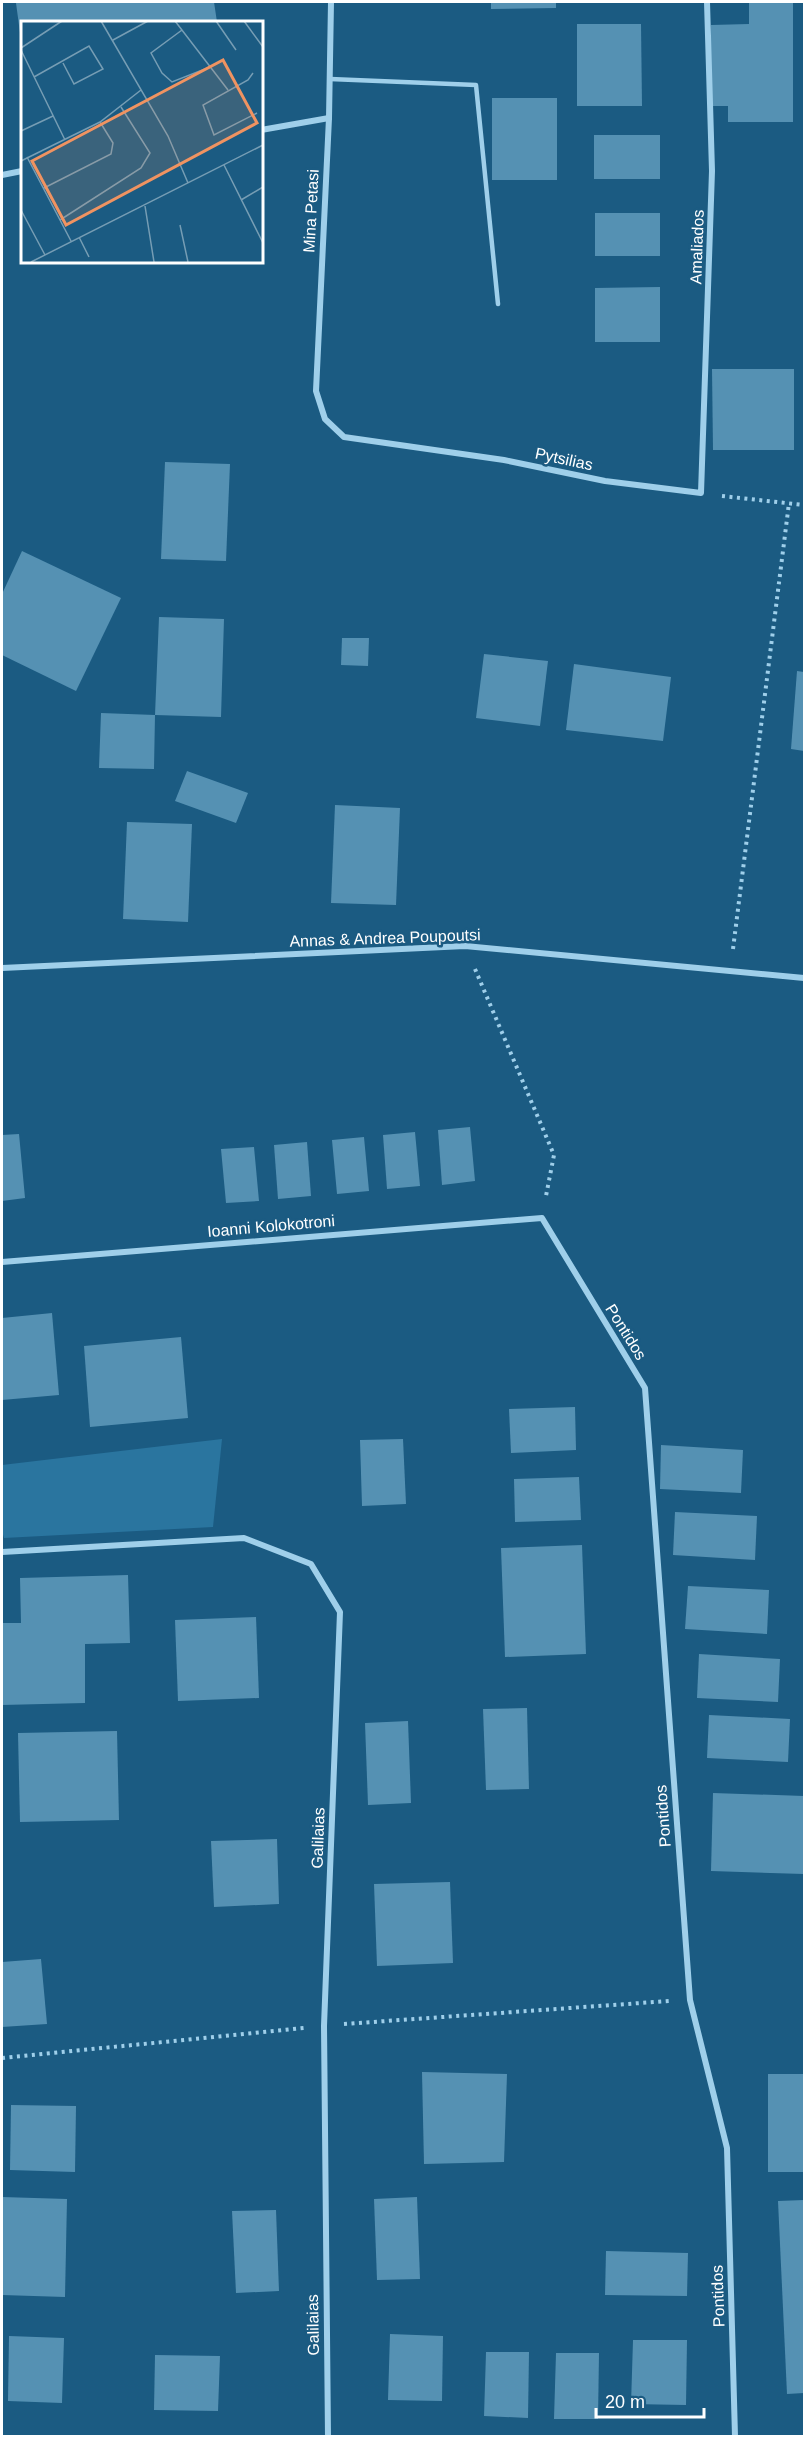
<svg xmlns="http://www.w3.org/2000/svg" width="806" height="2438" font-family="Helvetica,sans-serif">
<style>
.green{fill:#2a759f}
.building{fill:#5591b3}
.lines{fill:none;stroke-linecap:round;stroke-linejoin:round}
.path{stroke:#9fcfea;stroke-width:4;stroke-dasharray:3 4.5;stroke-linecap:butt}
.lane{stroke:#9fcfea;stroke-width:4.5}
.street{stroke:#9fcfea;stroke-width:6}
.labels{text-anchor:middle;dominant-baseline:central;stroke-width:5;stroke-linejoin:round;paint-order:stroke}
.street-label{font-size:16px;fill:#fff;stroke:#1b5b82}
.inset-road{fill:none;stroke:#769db4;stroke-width:1.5}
.view{fill:#f09361;fill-opacity:0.15;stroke:#f09361;stroke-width:3}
.inset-edge{fill:none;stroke:#fff;stroke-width:3}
</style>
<rect width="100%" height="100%" fill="#1b5b82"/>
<!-- green -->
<path class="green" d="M222,1439l-9,88 -209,11 -2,-7v-66z"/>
<!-- building -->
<g class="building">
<path d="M28,2h186l3,20h-195l-1,18 -5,-37z"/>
<path d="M491,2h65v6l-65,1z"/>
<path d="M749,2h44v120h-65v-16h-17v-81l38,-1z"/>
<path d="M577,24h64l1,82h-65z"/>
<rect x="492" y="98" width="65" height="82"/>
<rect x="594" y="135" width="66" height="44"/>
<rect x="595" y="213" width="65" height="43"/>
<path d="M660,287v55h-65v-54z"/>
<path d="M712,369h82v81h-81z"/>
<path d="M165,462l65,2 -4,97 -65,-2z"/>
<path d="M22,551l99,47 -45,93 -74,-36v-61z"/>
<path d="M159,617l65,2 -3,98 -66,-2 -1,54 -55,-1 2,-55 54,2z"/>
<path d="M342,638h27l-1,28 -27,-1z"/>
<path d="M484,654l64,7 -8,65 -64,-8z"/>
<path d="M574,664l97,13 -8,64 -97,-11z"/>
<path d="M797,671l7,1v79l-13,-2z"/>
<path d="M187,771l61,22 -12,30 -61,-22z"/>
<path d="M335,805l65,3 -4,97 -65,-2z"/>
<path d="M127,822l65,2 -4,98 -65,-3z"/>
<path d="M470,1127l5,54 -33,4 -4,-55z"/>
<path d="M415,1132l5,54 -33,3 -4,-54z"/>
<path d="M19,1134l6,64 -23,3v-66z"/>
<path d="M364,1137l5,54 -32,3 -5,-54z"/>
<path d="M307,1142l4,54 -33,3 -4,-54z"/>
<path d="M254,1147l5,54 -33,2 -5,-54z"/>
<path d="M52,1313l7,82 -57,5v-82z"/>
<path d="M181,1337l7,81 -98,9 -6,-81z"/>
<path d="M575,1407l1,43 -65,3 -2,-44z"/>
<path d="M403,1439l3,65 -44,2 -2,-66z"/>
<path d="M661,1445l82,5 -2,43 -81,-4z"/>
<path d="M579,1477l2,43 -66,2 -1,-43z"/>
<path d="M675,1512l82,4 -2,44 -82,-5z"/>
<path d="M582,1545l4,109 -81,3 -4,-109z"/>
<path d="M128,1575l2,68 -45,1v59l-83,2v-82h19l-1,-45z"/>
<path d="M688,1586l81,4 -2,44 -82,-5z"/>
<path d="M256,1617l3,81 -81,3 -3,-81z"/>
<path d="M699,1654l81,5 -2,43 -81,-4z"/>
<path d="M527,1708l2,81 -43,1 -3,-81z"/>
<path d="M709,1715l81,4 -2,43 -81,-4z"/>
<path d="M408,1721l3,82 -43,2 -3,-82z"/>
<path d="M117,1731l2,89 -99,2 -2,-89z"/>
<path d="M713,1793l91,3v78l-93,-3z"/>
<path d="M277,1839l2,65 -65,3 -3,-66z"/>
<path d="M450,1882l3,81 -76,3 -3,-82z"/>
<path d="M41,1959l6,65 -45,3v-65z"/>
<path d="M422,2072l85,2 -3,88 -80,2z"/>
<rect x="768" y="2074" width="36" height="98"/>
<path d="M11,2105l65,1 -1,66 -65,-2z"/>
<path d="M2,2197l65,2 -2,98 -63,-2z"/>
<path d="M417,2197l3,82 -43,1 -3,-81z"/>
<path d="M804,2200v193l-17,1 -9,-193z"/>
<path d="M276,2210l3,81 -43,2 -4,-82z"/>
<path d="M606,2251l82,2 -1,43 -82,-1z"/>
<path d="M390,2334l53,2 -1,65 -54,-1z"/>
<path d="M9,2336l55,2 -2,65 -54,-2z"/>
<path d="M633,2340h54l-1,65 -55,-1z"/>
<path d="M486,2352h43l-1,66 -44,-2z"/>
<path d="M556,2353h43l-1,66h-44z"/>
<path d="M155,2355l65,1 -2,55 -64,-1z"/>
</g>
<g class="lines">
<!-- path -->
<g class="path">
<path d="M722,496l82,9"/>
<path d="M733,949l56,-446"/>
<path d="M475,969l79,186 -8,41"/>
<path d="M344,2024l325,-23"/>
<path d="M2,2058l302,-30"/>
</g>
<!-- lane -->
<path class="lane" d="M330,79l146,6 22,219"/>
<!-- street -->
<g class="street">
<path d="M331,2l-2,116 -13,273 9,28 19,18 160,23 101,21 96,12 11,-322 -5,-169"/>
<path d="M261,130l68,-12"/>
<path d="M2,175l20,-4"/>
<path d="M2,968l463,-22 339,32"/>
<path d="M2,1262l540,-44 103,170 45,612 37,148 8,288"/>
<path d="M2,1552l242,-14 67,26 29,48 -16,414 4,410"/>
</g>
</g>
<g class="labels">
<!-- street labels -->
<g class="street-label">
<text transform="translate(311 211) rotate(-87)">Mina Petasi</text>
<text transform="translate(697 247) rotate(-88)">Amaliados</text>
<text transform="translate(564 459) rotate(12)">Pytsilias</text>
<text transform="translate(385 938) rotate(-2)">Annas &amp; Andrea Poupoutsi</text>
<text transform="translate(271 1226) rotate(-5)">Ioanni Kolokotroni</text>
<text transform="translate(626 1332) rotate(58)">Pontidos</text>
<text transform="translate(663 1816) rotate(-94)">Pontidos</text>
<text transform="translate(318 1838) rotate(-88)">Galilaias</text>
<text transform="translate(718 2296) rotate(-92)">Pontidos</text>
<text transform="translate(313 2325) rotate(-91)">Galilaias</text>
</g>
</g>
<!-- overview -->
<g transform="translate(21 21)">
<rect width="242" height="242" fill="#1b5b82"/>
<path class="inset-road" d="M80,0l67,115 20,47M154,0l53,69M195,0l20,29M223,0l19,26M161,9l-31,23 11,20 10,9 38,-15M92,19l35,-19M0,27l41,-27M0,29l44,90M232,52l-5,7 -45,25 11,30 43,-22M13,56l55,-31 14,23 -29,15 -11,-21M0,110l32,-15M6,136l44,84M0,140l79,-39 41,-32M203,144l39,78M23,167l67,-34 2,-11 -13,-21M220,179l22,-13M124,185l9,56M0,189l24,45M39,199l81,-52 9,-15 -29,-46M159,204l8,37M58,216l10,20M10,241l232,-117"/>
<path class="view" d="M202,39l34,63 -191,102 -34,-64z"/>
<rect width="242" height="242" class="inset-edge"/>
</g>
<!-- border -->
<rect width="806" height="2438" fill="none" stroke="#ffffff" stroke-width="6"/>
<!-- scale -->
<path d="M596 2408v9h108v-9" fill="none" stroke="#ffffff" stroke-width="3"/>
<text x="605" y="2408" font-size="18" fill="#ffffff" stroke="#1b5b82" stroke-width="4.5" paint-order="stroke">20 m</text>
</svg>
